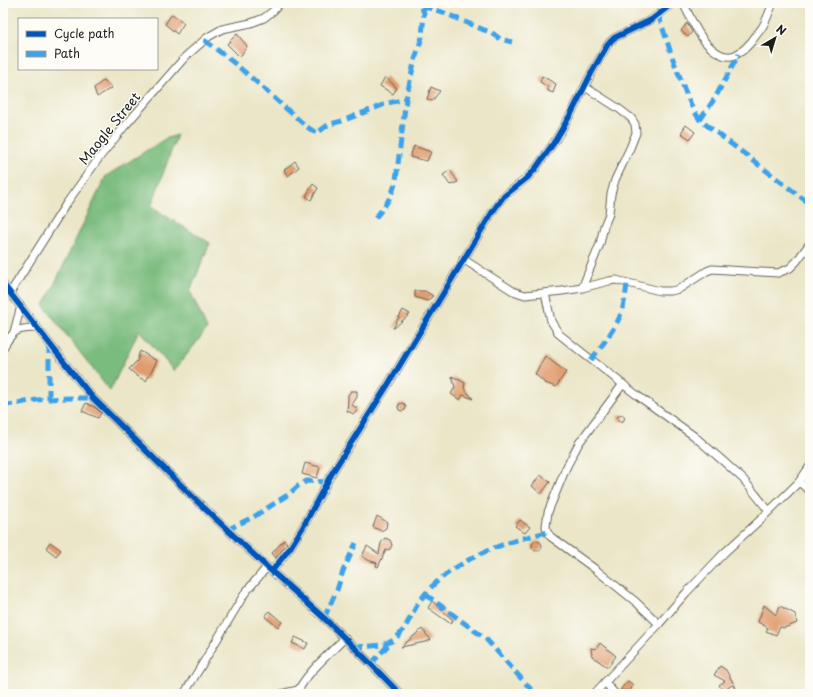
<svg xmlns="http://www.w3.org/2000/svg" width="813" height="697" font-family="'Playpen Sans',sans-serif">
<style>
.forest{fill:#7abc7e;stroke:#4b6c4d}
.building{fill:#e09c6e}
.lines{fill:none;stroke-linecap:round;stroke-linejoin:round}
.minor-casing{stroke:#646358;stroke-width:9}
.minor{stroke:#fff;stroke-width:7}
.quiet{stroke:#3da2ea;stroke-width:5;stroke-dasharray:10 5;stroke-linecap:butt}
.cycleway-casing{stroke:#fdfcf7;stroke-width:8}
.cycleway{stroke:#0057b8;stroke-width:6}
.labels{text-anchor:middle;dominant-baseline:central;stroke-width:3;stroke-linejoin:round;paint-order:stroke}
.street-label{font-size:13px;fill:#1c1c1c;stroke:#fdfcf7}
</style>
<rect width="100%" height="100%" fill="#fdfcf7"/>
<filter id="ink" filterUnits="userSpaceOnUse"><feTurbulence type="fractalNoise" baseFrequency=".025" numOctaves="2"/><feDisplacementMap in="SourceGraphic" scale="8" xChannelSelector="R" yChannelSelector="G"/><feConvolveMatrix kernelMatrix="1 2 1 2 8 2 1 2 1" color-interpolation-filters="sRGB"/></filter>
<filter id="wash" filterUnits="userSpaceOnUse"><feTurbulence type="fractalNoise" baseFrequency=".012" numOctaves="4" result="noise"/><feDisplacementMap in="SourceGraphic" scale="16" xChannelSelector="R" yChannelSelector="G"/><feGaussianBlur stdDeviation="0.9" result="paint"/><feColorMatrix in="noise" values="0 0 0 0 0 0 0 0 0 0 0 0 0 0 0 0 0 1.4 0 .05"/><feComposite in="paint" operator="in"/></filter>
<g filter="url(#wash)">
<rect width="100%" height="100%" fill="#ebe6c8"/>
<!-- forest -->
<path class="forest" d="M177,135l-26,72 59,36 -20,48 17,38 -33,42 -35,-41 -29,61 -66,-85 62,-130 59,-37z"/>
<g id="blocks">
<!-- building -->
<g class="building">
<path d="M172,14l12,9 -7,11 -12,-10z"/>
<path d="M687,23l5,9 -4,5 -7,-6z"/>
<path d="M237,34l10,12 -7,11 -13,-13z"/>
<path d="M542,76l14,8 -3,9 -5,-2v-4l-8,-5z"/>
<path d="M385,77l12,11 -4,6 -13,-8z"/>
<path d="M104,80l7,8 -14,9 -3,-9z"/>
<path d="M431,87l9,4 -8,10 -5,-2z"/>
<path d="M686,125l9,7 -5,7 -9,-6z"/>
<path d="M414,146l17,6 -4,9 -17,-4z"/>
<path d="M295,161l4,6 -11,9 -4,-6z"/>
<path d="M450,170l8,12 -8,3 -7,-10z"/>
<path d="M313,184l5,4 -7,12 -5,-4z"/>
<path d="M415,291h10l8,5 -6,5 -12,-4z"/>
<path d="M403,310l7,4 -16,14h-1z"/>
<path d="M140,351l17,10 -11,20 -9,-5 -8,-7 8,-8z"/>
<path d="M545,356l21,16 -10,15 -11,-4 -10,-9z"/>
<path d="M452,376l13,7 -1,5 9,11 -10,-4 -3,5 -9,-6 4,-7z"/>
<path d="M351,391h6v6l-5,8 6,4 -4,5 -7,-3 1,-12v-4z"/>
<path d="M86,403l10,5 5,5 -3,5 -16,-7z"/>
<circle cx="402" cy="407" r="4"/>
<circle cx="621" cy="418" r="3.5"/>
<path d="M305,463l15,4 -3,11 -15,-4z"/>
<path d="M540,475l10,7 -9,12 -9,-8z"/>
<path d="M377,516l10,6 -1,6 -5,3 -8,-4z"/>
<path d="M520,520l10,7 -5,6 -10,-7z"/>
<path d="M385,538l5,2 2,5 -2,4 -4,1 -8,17 -2,-1 1,-3 -9,-3 -6,-4 5,-10 12,8 2,-11z"/>
<path d="M284,540l3,3 -11,15 -4,-5z"/>
<circle cx="537" cy="546" r="5"/>
<path d="M50,542l11,8 -5,6 -10,-8z"/>
<path d="M432,601l21,19 -2,4 -23,-16z"/>
<path d="M764,605l12,10 4,-9 15,8 2,9 -13,5 -4,-1 -4,8 -10,-4 2,-3 -10,-6z"/>
<path d="M269,611l13,11 -4,5 -13,-10z"/>
<path d="M422,629l9,11 -6,2 -24,5z"/>
<path d="M295,637l13,6 -3,6 -13,-6z"/>
<path d="M600,643l16,13 -8,11 -5,-3 -11,-8 -1,-8 5,1z"/>
<path d="M720,666l6,4 10,18 -4,-3 -9,6 -4,-6 6,-4 -11,-6z"/>
<path d="M628,681l5,4 -3,6 -10,-1z"/>
</g>
</g>
</g>
<g filter="url(#ink)">
<use href="#blocks" fill-opacity="0" stroke="#646358" stroke-width="1"/>
<g class="lines">
<defs>
<g id="minor">
<path d="M683,3c7,13 13,29 23,40 18,19 30,17 46,-2 3,-5 8,-10 11,-15 4,-7 7,-16 10,-23"/>
<path d="M463,259l50,32 12,4 37,-4 20,-3 27,-7 7,-1 44,11h11l8,-2 28,-18 5,-2 66,4 12,-5 7,-7 13,-18"/>
<path d="M3,284l64,82 26,32 107,106 67,63 57,51 47,46 29,30"/>
<path d="M582,288l18,-44 4,-18 5,-12 2,-20 4,-14 15,-32 6,-15 -1,-9 -4,-6 -13,-10 -33,-21"/>
<path d="M10,293l56,-89 33,-46 25,-31 62,-71 22,-19 14,-8 29,-6 13,-5 9,-7 7,-8"/>
<path d="M545,293l6,28 8,13 25,20 54,42 56,40 29,25 20,18 26,32"/>
<path d="M14,332l7,-26"/>
<path d="M3,348c10,-18 14,-20 34,-20"/>
<path d="M623,384l-44,59 -13,25 -18,44 -2,14 1,6 4,5 44,32 41,33 23,22"/>
<path d="M799,482l11,9"/>
<path d="M272,571l18,-23 13,-21 29,-54 57,-90 104,-172 10,-14 24,-19 9,-10 19,-27 17,-29 21,-42 15,-26 6,-6 37,-18 22,-17"/>
<path d="M605,682l10,12"/>
<path d="M184,694l19,-31 42,-70 22,-26"/>
<path d="M281,694l17,-4"/>
<path d="M297,694c6,-18 34,-42 48,-56"/>
<path d="M594,694l65,-70 27,-31 38,-40 36,-33 39,-38 11,-16"/>
</g>
</defs>
<!-- minor casing -->
<use href="#minor" class="minor-casing"/>
<!-- minor -->
<use href="#minor" class="minor"/>
<!-- quiet -->
<g class="quiet">
<path d="M422,6l20,6 42,18 7,2 9,7 12,3"/>
<path d="M658,14c7,20 13,41 21,61 6,16 11,31 21,45l110,84"/>
<path d="M204,40c28,20 54,43 79,66 9,7 24,23 34,27l11,-8 2,-1 12,-3 46,-18 18,-4"/>
<path d="M700,120l15,-22 24,-44"/>
<path d="M375,218c11,-13 17,-21 21,-38l10,-81 8,-36 8,-26 2,-24 -4,-10"/>
<path d="M49,344v55"/>
<path d="M591,360c10,-14 23,-29 30,-46 3,-10 5,-20 6,-31"/>
<path d="M3,405c11,0 23,-4 34,-5 19,-2 38,-2 56,-2"/>
<path d="M227,530l28,-14 34,-22 9,-8 9,-5 21,1"/>
<path d="M425,594l61,45 49,55"/>
<path d="M324,618l13,-28 6,-19 13,-28"/>
<path d="M354,647c12,-1 25,0 36,-5 16,-8 22,-32 32,-44 5,-7 11,-13 17,-18 33,-27 67,-38 108,-48"/>
<path d="M371,664l20,-22"/>
</g>
<defs>
<g id="cycleway">
<path d="M3,284l64,82 26,32 107,106 67,63 57,51 47,46 29,30"/>
<path d="M272,571l18,-23 13,-21 29,-54 57,-90 104,-172 10,-14 24,-19 9,-10 19,-27 17,-29 21,-42 15,-26 6,-6 37,-18 22,-17"/>
</g>
</defs>
<!-- cycleway casing -->
<use href="#cycleway" class="cycleway-casing"/>
<!-- cycleway -->
<use href="#cycleway" class="cycleway"/>
</g>
</g>
<g class="labels">
<!-- street labels -->
<g class="street-label">
<text transform="translate(109 128) rotate(-51)">Maogle Street</text>
</g>
</g>
<!-- margin -->
<rect width="813" height="697" fill="none" stroke="#fdfcf7" stroke-width="16"/>
<!-- legend -->
<rect x="18" y="18" width="140" height="52" fill="#fdfcf7" stroke="#a3a29f"/>
<rect x="26" y="31" width="20" height="6" fill="#0057b8" stroke="#a3a29f"/>
<text x="54" y="38" font-size="12" fill="#1c1c1c">Cycle path</text>
<rect x="26" y="51" width="20" height="6" fill="#3da2ea" stroke="#a3a29f"/>
<text x="54" y="58" font-size="12" fill="#1c1c1c">Path</text>
<!-- north arrow -->
<g transform="translate(775 38) rotate(38)" stroke="#fdfcf7" stroke-width="3" paint-order="stroke">
<path d="M0-3L7 15L0 10L-7 15Z" fill="#1c1c1c"/>
<text y="-6" font-size="11" font-weight="bold" text-anchor="middle" fill="#1c1c1c">N</text>
</g>
</svg>
